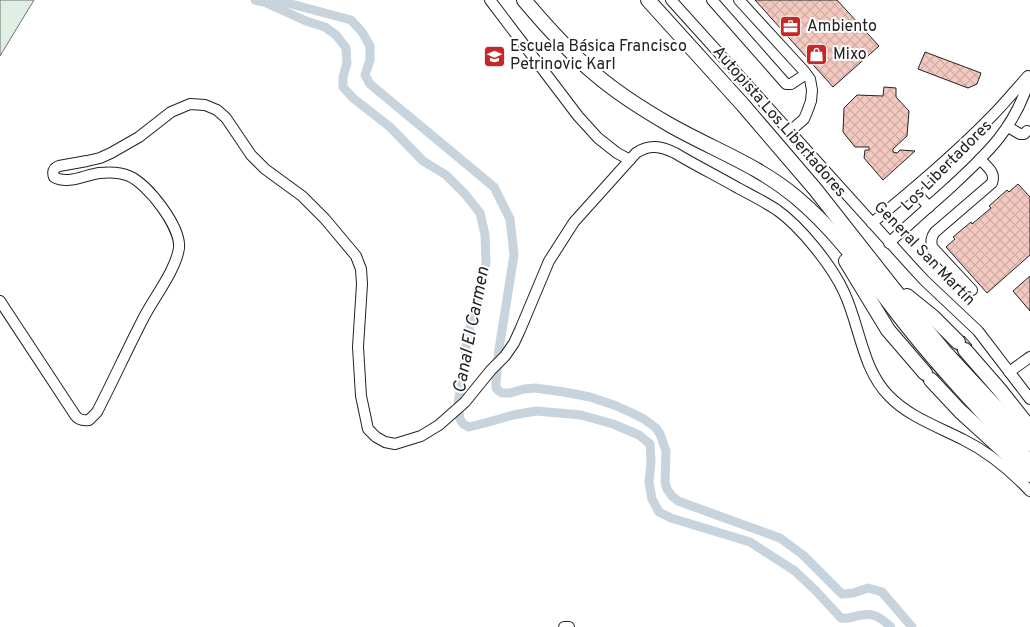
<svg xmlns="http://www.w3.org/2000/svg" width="1030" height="627" font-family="Overpass,sans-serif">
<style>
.grass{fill:#e0efe3;stroke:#6f6f6f}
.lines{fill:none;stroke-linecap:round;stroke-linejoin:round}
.canal{stroke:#c7d3dd;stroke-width:9}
.building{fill:url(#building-cross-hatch);stroke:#222}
.minor-casing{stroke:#222;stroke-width:12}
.highway-casing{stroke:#222;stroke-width:16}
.minor{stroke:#fff;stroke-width:10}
.highway{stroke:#fff;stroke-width:14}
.labels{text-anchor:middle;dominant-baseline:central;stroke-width:4;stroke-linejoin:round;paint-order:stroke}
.poi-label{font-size:16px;fill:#222;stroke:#fff;text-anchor:start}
.street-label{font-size:16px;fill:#222;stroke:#fff}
.water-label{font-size:18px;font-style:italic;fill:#222;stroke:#fff}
</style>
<defs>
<pattern id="building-cross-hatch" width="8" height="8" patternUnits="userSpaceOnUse" patternTransform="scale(1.25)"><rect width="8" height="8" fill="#f3c9c0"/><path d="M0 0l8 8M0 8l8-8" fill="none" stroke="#d0aca5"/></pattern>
</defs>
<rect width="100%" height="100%" fill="#fff"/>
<!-- grass -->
<path class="grass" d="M0,0h34l-34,56z"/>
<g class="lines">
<!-- canal -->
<g class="canal">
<path d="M255,0l9,2 42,19 19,6 11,8 10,13 1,15 -4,14v10l10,11 37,29 33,34 23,14 19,19 15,19 5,22 1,26 -2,17 -16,56 -10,71 2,14 3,5 6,3 20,-5 24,-7 23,-4 45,4 32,9 26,11 11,9 1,18 -2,20 3,17 7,13 12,6 79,24 45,29 21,20 25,27c5,1 7,0 12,-1 18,-5 24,-3 38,10"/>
<path d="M276,0l75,20 11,12 8,14v14l-5,15 5,9 124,103 16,32 4,36 -15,94 -3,33v6l3,3 3,2h8l14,-4 11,-1 29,4 26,5 24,8 18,8 12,6 12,9 4,6 6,17 -1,31 2,7 5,7 6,5 102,37 23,17 39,39 11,-1 15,-5 14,4 30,35"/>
</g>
</g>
<!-- building -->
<g class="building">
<path d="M755,0h82l42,46 -46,41z"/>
<path d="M925,52l56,21 -4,11 -9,4 -50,-19z"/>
<path d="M884,87l12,1v9l13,14 -2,25 -14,13v3l4,1 3,-3 15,1 -32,29 -19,-22 1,-8h4v-3h-14l-12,-15 1,-24 13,-13 26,1z"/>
<path d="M1018,184l12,13v58l-43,38 -41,-46 9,-8 -2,-2 18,-15 1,2 19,-16 -2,-2 18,-16 2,2z"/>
<path d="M1030,276v35l-17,-20z"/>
<path d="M964,336l8,9 -11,10 -8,-9z"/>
<path d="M933,366l6,8 -13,11 -6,-8z"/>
</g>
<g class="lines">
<defs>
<g id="minor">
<path d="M490,0l88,116 20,22 19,15 13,7"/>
<path d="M671,0l241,267 13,14 53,50 52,68"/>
<path d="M712,0l74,84h5l15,-10"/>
<path d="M739,0l65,71 6,8 2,11 -1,11 -4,11 -3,7 -15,13"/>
<path d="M1008,127l12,7h4l3,-3"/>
<path d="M913,189l16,18"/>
<path d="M872,223c41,-34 83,-69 120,-107 13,-13 24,-27 36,-40"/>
<path d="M889,243c20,-19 41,-37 61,-55 37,-34 66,-61 80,-111"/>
<path d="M972,290l-40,-43c-1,-6 -1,-10 3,-15l57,-49c4,-11 -5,-16 -12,-24"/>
<path d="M0,301l73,111c4,7 8,9 16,8l8,-8c16,-31 30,-62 46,-93 10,-20 33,-49 36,-71 2,-21 -31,-64 -50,-72 -9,-4 -21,-4 -30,-3 -14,2 -32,12 -45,4 -2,-6 0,-9 5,-11l28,-5 13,-3 11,-5 28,-16 32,-25 19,-8 15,1 12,5 9,8 25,37 14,14 37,27 23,23 31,37 5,13 1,15 -4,63 3,49 7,33 8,8 9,5 10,2 26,-8 18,-11 26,-23 26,-32 14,-14 9,-13 6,-13 29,-69 25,-39 62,-69c13,-9 25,-7 39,0 20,12 42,23 63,35 13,7 27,14 39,22 24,17 55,56 67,82 16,34 18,77 45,104 20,21 50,31 75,44 26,13 46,30 66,51"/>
<path d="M1009,372l21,-15"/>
<path d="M564,627h5"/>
</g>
<g id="highway">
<path d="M524,0c22,26 45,52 71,74 23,20 49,36 75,51 44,25 88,40 127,73 44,37 76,85 111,129 38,48 80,91 122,135"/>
<path d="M648,0l95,105 72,84 100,127 29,35 86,93"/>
<path d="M846,261l42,69 37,43"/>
<path d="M907,296l26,21 25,25"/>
<path d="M965,350l34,39 31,39"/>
<path d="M931,380l29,31 70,64"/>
</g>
</defs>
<!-- minor casing -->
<use href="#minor" class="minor-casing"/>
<!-- highway casing -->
<use href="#highway" class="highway-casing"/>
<!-- minor -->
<use href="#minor" class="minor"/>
<!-- highway -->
<use href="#highway" class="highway"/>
</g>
<!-- icons -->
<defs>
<symbol id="office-square" viewBox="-11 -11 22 22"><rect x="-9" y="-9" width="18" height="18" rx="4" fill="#c62828" stroke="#fff"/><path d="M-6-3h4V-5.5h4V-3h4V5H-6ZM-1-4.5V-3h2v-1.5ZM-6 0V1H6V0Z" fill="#fff"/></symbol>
<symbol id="shop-square" viewBox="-11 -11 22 22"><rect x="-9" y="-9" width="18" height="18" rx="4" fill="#c62828" stroke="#fff"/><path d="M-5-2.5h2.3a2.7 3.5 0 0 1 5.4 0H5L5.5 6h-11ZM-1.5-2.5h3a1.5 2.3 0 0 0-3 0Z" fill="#fff"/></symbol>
<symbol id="school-square" viewBox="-11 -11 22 22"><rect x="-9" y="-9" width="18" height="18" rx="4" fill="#c62828" stroke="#fff"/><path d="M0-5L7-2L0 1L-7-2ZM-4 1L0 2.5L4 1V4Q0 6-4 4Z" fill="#fff"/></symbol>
</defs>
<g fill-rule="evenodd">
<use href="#office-square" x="778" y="14" width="25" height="25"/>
<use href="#shop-square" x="804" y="42" width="25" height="25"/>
<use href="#school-square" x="482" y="44" width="25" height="25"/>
</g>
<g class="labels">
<!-- poi labels -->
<g class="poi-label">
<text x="807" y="27">Ambiento</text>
<text x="510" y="47">Escuela Básica Francisco<tspan x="510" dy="18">Petrinovic Karl</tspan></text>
<text x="833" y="55">Mixo</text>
</g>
<!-- street labels -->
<g class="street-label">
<text transform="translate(779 122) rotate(49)">Autopista Los Libertadores</text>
<text transform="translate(947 166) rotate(-45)">Los Libertadores</text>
<text transform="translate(924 254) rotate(46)">General San Martín</text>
</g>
<!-- water labels -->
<g class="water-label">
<text transform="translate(472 330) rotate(-79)">Canal El Carmen</text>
</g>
</g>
</svg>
